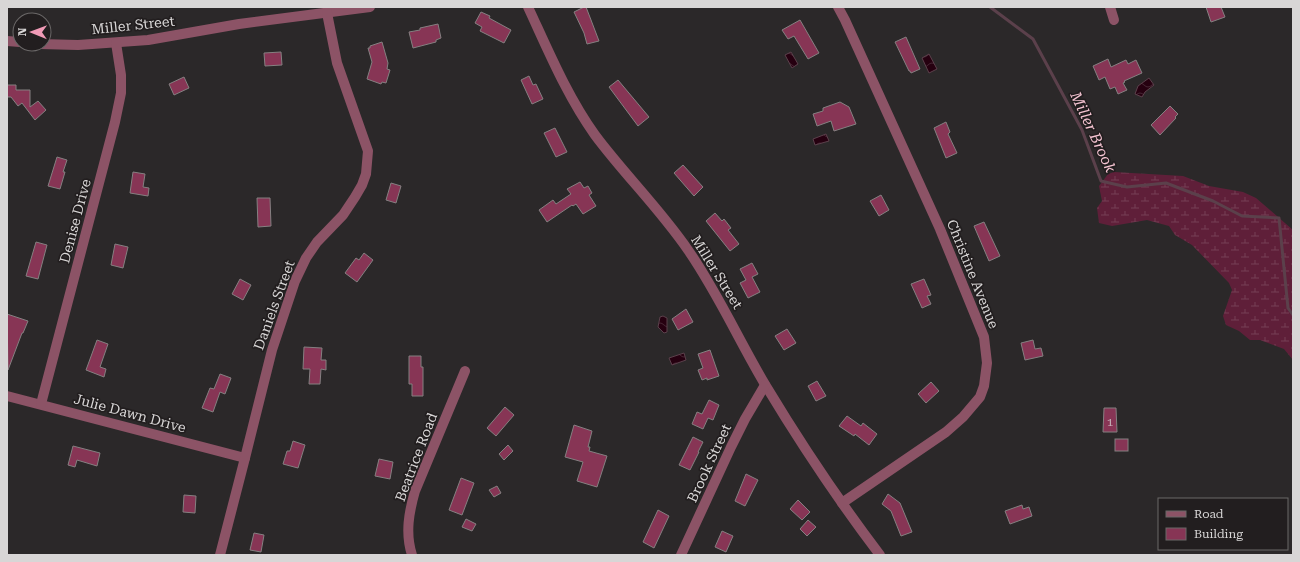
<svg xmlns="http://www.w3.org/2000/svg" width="1300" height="562" font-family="'Roboto Serif',serif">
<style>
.wetland{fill:url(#wetland-marsh)}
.water{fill:url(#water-waves);stroke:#5b404b}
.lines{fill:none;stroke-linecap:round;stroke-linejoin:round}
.stream{stroke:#5b404b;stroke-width:3}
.building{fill:#873555;stroke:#858081}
.minor{stroke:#8c5366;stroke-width:10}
.labels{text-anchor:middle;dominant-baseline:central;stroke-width:3.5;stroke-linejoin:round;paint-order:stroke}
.number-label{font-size:12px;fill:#c4aeb6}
.street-label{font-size:14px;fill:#d8d6d6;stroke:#221e1f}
.water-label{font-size:15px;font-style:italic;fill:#f6c5d3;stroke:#221e1f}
</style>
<defs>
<pattern id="wetland-marsh" width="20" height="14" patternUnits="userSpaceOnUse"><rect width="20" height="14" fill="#5f1f39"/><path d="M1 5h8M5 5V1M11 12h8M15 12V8" fill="none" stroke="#753f55"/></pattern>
<pattern id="water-waves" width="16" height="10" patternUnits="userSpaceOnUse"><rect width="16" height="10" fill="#260010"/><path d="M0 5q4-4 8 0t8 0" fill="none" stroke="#452432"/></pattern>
</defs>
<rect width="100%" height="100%" fill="#2b2829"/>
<!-- wetland -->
<path class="wetland" d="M1114,172l69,4 26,10 34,6 13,6 37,32v130l-9,-11 -24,-9h-10l-11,-9 -13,-6 -3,-9 9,-26 -3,-7 -37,-38 -17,-10 -6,-9 -22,-6 -35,6 -13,-3 -2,-15 5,-7 -3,-15 9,-12z"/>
<!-- water -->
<g class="water">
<path d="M791,52l7,12 -6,4 -7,-13z"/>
<path d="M929,54l8,15 -8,4 -7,-15z"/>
<path d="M1149,78l5,7 -9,7 -3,5 -7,-3 3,-8z"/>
<path d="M826,134l3,7 -14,4 -2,-6z"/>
<path d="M663,316l4,2v14l-3,1 -6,-6 2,-10z"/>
<path d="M684,353l2,7 -14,5 -3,-7z"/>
</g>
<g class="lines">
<!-- stream -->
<path class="stream" d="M990,7l43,32 49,91 19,51 26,6 39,-4 47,18 29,15 37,2 9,90 5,7"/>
</g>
<!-- building -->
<g class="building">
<path d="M584,7h2l5,13 8,21 -12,3 -3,-11 -10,-21z"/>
<path d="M1206,7h15l4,10 -14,5z"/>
<path d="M481,12l9,4 -1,2 22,12 -7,13 -24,-12 2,-4 -7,-4z"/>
<path d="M800,20l19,33 -11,6 -14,-23 -6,3 -6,-9z"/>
<path d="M438,24l3,14 -5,2v2l-23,6 -4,-16 11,-2v-2z"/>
<path d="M906,37l14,32 -9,4 -1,-2h-1l-14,-29z"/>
<path d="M382,42l6,21 -1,6 3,1 -4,13 -4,-1 -1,2 -14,-5 5,-17 -4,-14h2v-2z"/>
<path d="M281,52l1,13 -17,1 -1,-13z"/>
<path d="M1108,59l3,8 15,-7 2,4 8,-4 6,13 -18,8 1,1 -2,1 4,7 -9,4 -3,-7 -5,2 -5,-12 -6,3 -6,-14z"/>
<path d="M529,76l4,9 3,-1 7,15 -11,5 -11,-24z"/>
<path d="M184,77l5,11 -15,7 -5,-11z"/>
<path d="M618,80l31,37 -11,9 -29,-39z"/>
<path d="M7,85h9v5h14v17l8,-6 8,9 -11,10 -13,-17 -4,3 -7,-9h-4z"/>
<path d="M840,102l9,5 7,17 -22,7 -3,-10 -14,5 -4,-12 10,-3v-3z"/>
<path d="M1170,106l8,8 -3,3 1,1 -16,17 -9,-10z"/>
<path d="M946,122l4,10 -2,2 9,19 -11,5 -12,-30z"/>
<path d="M555,128l12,24 -11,5 -12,-24z"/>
<path d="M57,157l10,3 -4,12h2l-5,17 -12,-3z"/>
<path d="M683,165l20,22 -9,9 -20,-23z"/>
<path d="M133,172l12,2 -2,13 6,1 -1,8 -18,-3z"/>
<path d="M580,182l4,6 4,-2 4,7 -3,2 7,11 -13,8 -7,-10 -3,2 -1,-1 -25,17 -8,-12 14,-10 3,4 15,-10 -4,-5z"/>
<path d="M391,183l10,3 -5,17 -10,-3z"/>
<path d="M881,195l8,15 -10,6 -9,-15z"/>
<path d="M257,198h13l1,28 -13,1z"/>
<path d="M715,213l7,8 2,-2 7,9 -3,2 11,14 -9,7 -24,-30z"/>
<path d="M984,222l16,34 -11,5 -15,-35z"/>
<path d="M36,242l11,3 -9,34 -12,-3z"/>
<path d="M115,244l13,3 -5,21 -12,-3z"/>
<path d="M364,253l9,7 -16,22 -12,-9 11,-15 3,2z"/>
<path d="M752,263l6,11 -6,3 8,15 -12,6 -8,-15 6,-3 -6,-11z"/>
<path d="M240,279l11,6 -8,15 -11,-6z"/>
<path d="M924,279l7,16 -4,1 4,8 -9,4 -11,-24z"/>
<path d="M686,309l7,13 -15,8 -6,-11z"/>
<path d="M7,314l21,7 -5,12h-1l-14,37z"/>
<path d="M787,329l9,14 -12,7 -9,-14z"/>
<path d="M97,340l11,4 -8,23 6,2 -2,8 -18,-7z"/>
<path d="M1033,340l2,9 6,-1 2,8 -18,4 -4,-17z"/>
<path d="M304,347l18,1 -1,12h5v10l-5,-1 -1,15h-11l1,-15h-7z"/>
<path d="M710,350l9,26 -12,4v-2l-5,2 -4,-10 5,-2 -5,-14z"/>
<path d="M409,356h12v11h2v29h-11v-12h-3z"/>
<path d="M220,374l11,4 -6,16 -5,-2 -7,20 -11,-4 8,-20 4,1z"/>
<path d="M817,381l9,15 -10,5 -8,-15z"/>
<path d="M931,382l8,9 -13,12 -8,-9z"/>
<path d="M709,400l10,5 -6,15 -5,-2 -5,11 -11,-5 5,-12 5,2z"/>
<path d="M505,407l9,8 -18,21 -9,-8z"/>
<path d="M1104,408h12l1,24h-14z"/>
<path d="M847,416l14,10 2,-3 14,11 -8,11 -14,-11 -1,2 -15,-10z"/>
<path d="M574,425l18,6 -4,16h2l-1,4 18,5 -10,31 -20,-6 6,-19 -18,-5z"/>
<path d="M693,437l10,5 -5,10h1l-9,18 -11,-5z"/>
<rect x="1115" y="439" width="13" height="12"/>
<path d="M293,441l12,4 -7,23 -15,-4 4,-13h3z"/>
<path d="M508,445l5,6 -9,9 -5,-6z"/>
<path d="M73,446l27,7 -3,13 -20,-6 -2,7 -7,-2z"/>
<path d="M379,459l14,3 -3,17 -15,-3z"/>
<path d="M746,474l12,6 -13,26 -10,-5z"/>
<path d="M461,478l13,5 -12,32 -13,-5z"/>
<path d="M497,486l4,7 -7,4 -5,-7z"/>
<path d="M888,494l12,9 12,29 -11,4 -10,-25 -9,-7z"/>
<path d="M184,495l12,1 -1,17 -12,-1z"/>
<path d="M798,500l12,12 -8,8 -12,-11z"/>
<path d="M1022,505l1,4 6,-2 3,9 -22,8 -5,-13z"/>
<path d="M658,510l11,6 -15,32 -11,-6z"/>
<path d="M466,519l10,5 -4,7 -10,-4z"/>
<path d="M808,520l8,7 -9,9 -7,-7z"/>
<path d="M722,531l11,5 -7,16 -11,-5z"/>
<path d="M254,533l10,2 -3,17 -11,-2z"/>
</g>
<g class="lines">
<!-- minor -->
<g class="minor">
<path d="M528,7c20,43 39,89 67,128 29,39 65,74 93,115 30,43 51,91 78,136 35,58 73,115 114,169"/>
<path d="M838,7l7,13 95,209 44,108 3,26 -3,23 -4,11 -17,20 -17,15 -104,71"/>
<path d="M1110,7l4,13"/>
<path d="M7,41l13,1"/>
<path d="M40,44l38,1 70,-5 91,-16 131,-17"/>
<path d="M7,396l238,62"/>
<path d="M41,404l74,-282 6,-29v-18l-5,-32"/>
<path d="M220,555l25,-97 27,-108 23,-69 11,-23 11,-16 26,-27 12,-18 7,-12 4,-11 2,-23 -31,-88 -10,-50"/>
<path d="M412,555c-7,-22 -3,-43 3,-64l50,-120"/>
<path d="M681,555l50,-108 14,-28 20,-34"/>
</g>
</g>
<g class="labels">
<!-- number labels -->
<g class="number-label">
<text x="1110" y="422">1</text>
</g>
<!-- street labels -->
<g class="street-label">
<text transform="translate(133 25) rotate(-6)">Miller Street</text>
<text transform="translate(75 221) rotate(-75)">Denise Drive</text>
<text transform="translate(717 272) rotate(58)">Miller Street</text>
<text transform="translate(973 274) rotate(68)">Christine Avenue</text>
<text transform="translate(274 305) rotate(-70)">Daniels Street</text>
<text transform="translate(130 413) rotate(15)">Julie Dawn Drive</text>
<text transform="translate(416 457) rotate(-69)">Beatrice Road</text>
<text transform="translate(709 463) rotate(-65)">Brook Street</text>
</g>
<!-- water labels -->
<g class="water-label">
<text transform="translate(1093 132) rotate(65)">Miller Brook</text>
</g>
</g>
<!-- border -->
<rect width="1300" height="562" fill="none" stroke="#d8d6d6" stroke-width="16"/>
<!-- legend -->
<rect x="1158" y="498" width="130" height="52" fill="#221e1f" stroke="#6b6868"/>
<rect x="1166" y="511" width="20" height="6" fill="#8c5366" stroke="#6b6868"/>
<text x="1194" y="518" font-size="12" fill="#d8d6d6">Road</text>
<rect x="1166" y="528" width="20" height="12" fill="#873555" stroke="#6b6868"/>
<text x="1194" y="538" font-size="12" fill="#d8d6d6">Building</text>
<!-- north arrow -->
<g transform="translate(32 32) rotate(271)"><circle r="19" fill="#221e1f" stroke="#6b6868"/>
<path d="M0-3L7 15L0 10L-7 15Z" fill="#f09ab6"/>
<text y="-6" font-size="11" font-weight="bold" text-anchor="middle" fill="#d8d6d6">N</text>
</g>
</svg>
